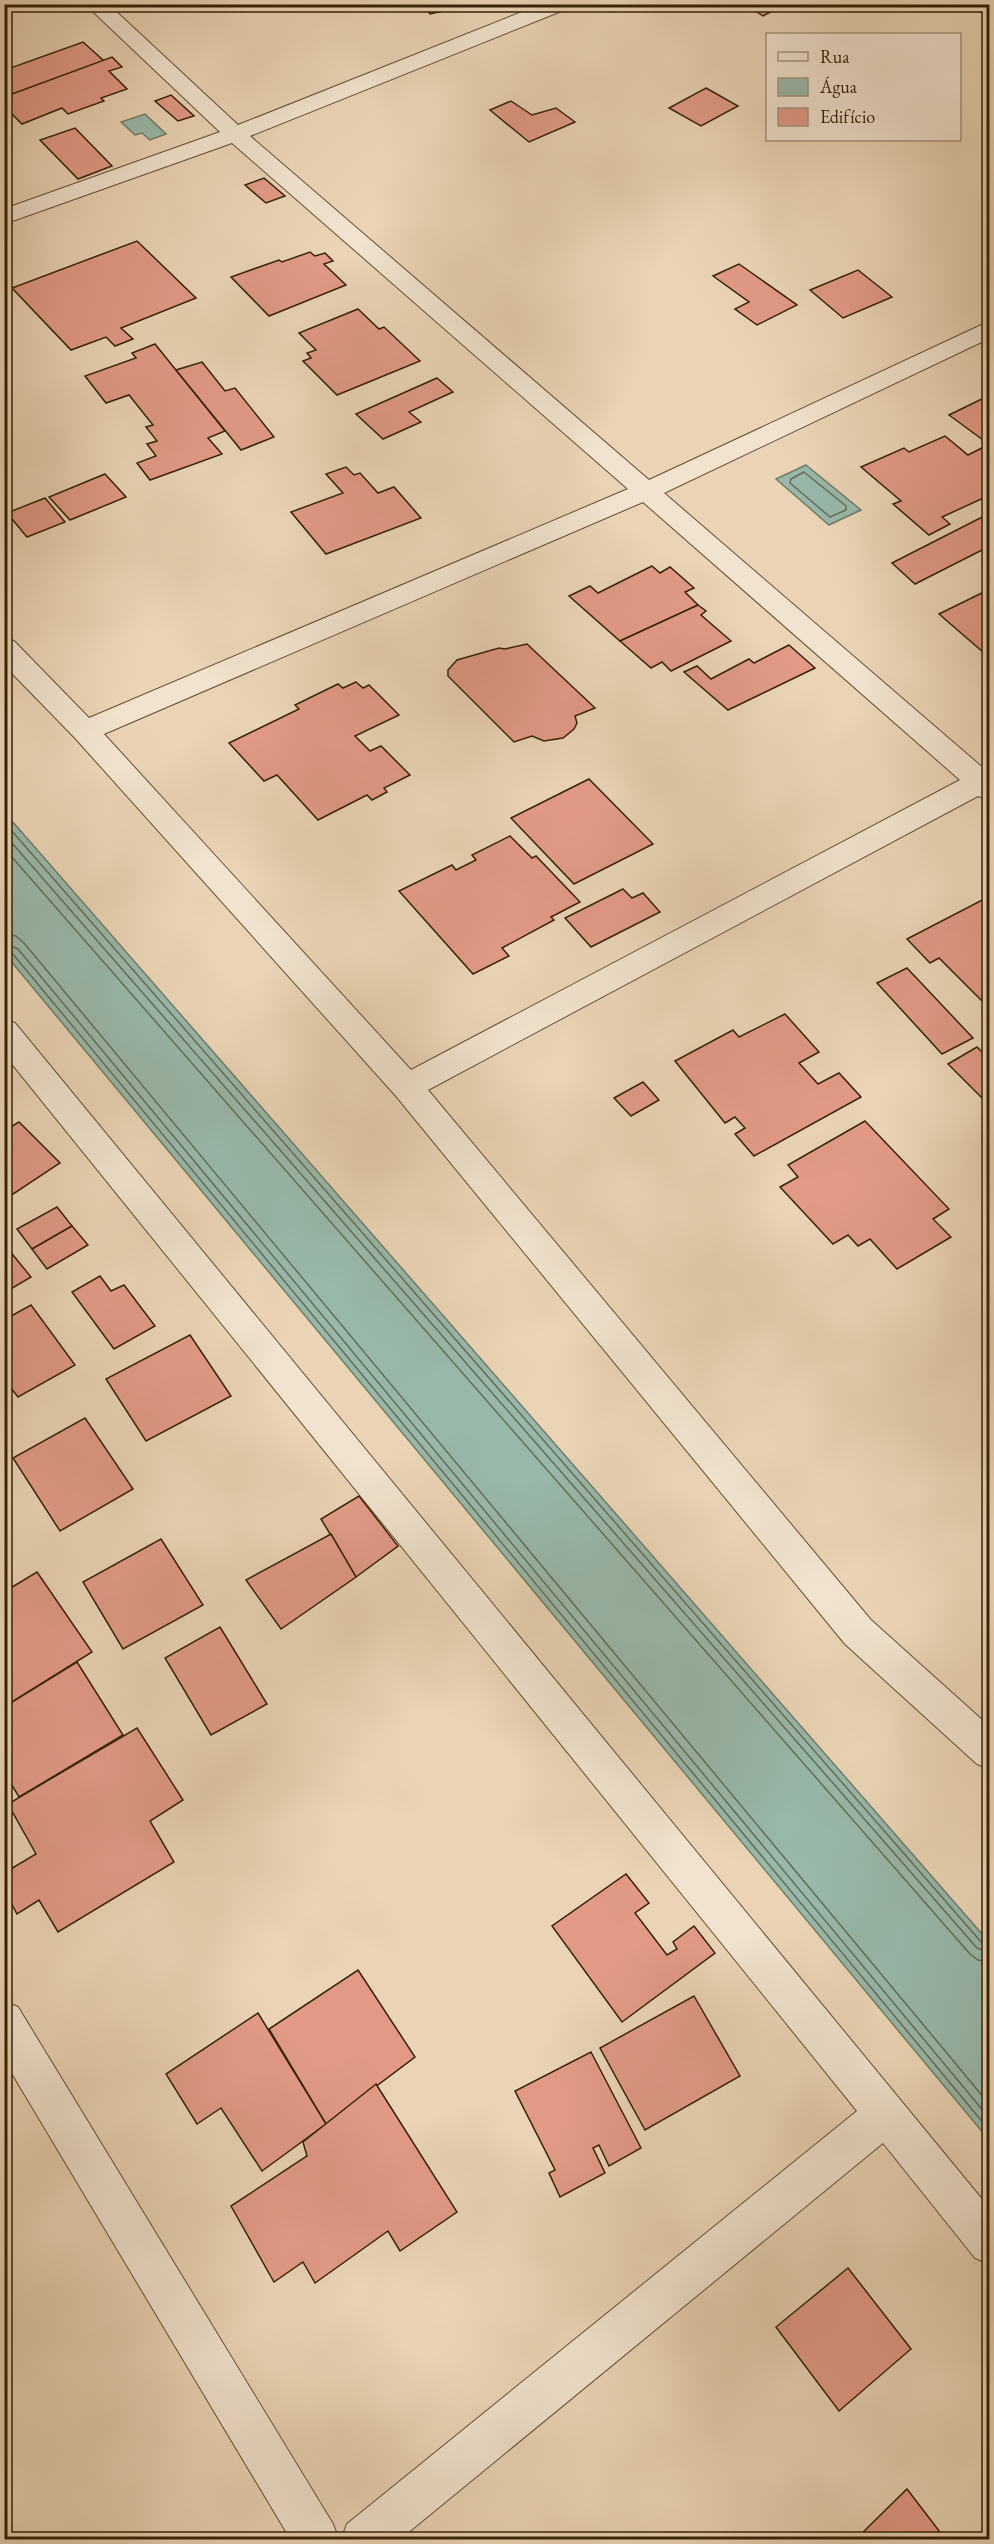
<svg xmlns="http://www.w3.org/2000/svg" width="994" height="2544" font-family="'EB Garamond',serif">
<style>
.water{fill:#98b8aa;stroke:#707c68;stroke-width:1.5}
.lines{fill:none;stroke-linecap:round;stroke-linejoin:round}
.shore{stroke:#666c57;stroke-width:1.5}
.building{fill:#e29a87;stroke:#342104;stroke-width:1.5}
.minor-casing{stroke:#624e30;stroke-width:2}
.minor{fill:#f1e3cf;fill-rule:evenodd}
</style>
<rect width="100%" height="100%" fill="#ead4b5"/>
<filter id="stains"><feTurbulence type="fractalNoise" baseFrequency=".00333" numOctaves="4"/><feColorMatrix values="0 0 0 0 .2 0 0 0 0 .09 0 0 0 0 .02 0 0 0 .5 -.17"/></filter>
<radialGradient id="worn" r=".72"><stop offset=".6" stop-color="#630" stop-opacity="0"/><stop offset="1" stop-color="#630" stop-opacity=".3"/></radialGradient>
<!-- water -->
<g class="water">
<path d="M145,114l21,20 -16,6 -8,-7 -7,2 -14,-13z"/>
<path d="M806,465l55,45 -32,15 -53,-46z"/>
<path d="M5,813l984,1129v198l-984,-1186z"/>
</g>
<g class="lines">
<!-- shore -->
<g class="shore">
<path d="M804,472l42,34v4l-16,7 -40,-34 1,-4z"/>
<path d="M4,822l978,1121 8,3"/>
<path d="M4,834l973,1114 13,5"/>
<path d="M4,848l966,1106 8,6 12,2"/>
<path d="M4,934l12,2 8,7 966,1162"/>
<path d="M4,943l14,6 972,1170"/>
<path d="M4,951l8,2 978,1178"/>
</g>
</g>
<!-- building -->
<g class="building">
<path d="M423,4h53l-46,10z"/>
<path d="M745,4h41l-23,12z"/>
<path d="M975,4h15v13l-19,-10z"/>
<path d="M83,42l21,19 -100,36v-32l4,4z"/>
<path d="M112,57l10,10 -13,4 18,18 -26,9 3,3 -36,13 -6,-6 -40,16 -18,-18v-9z"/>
<path d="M706,88l32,18 -37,20 -32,-18z"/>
<path d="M171,95l23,21 -16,5 -23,-20z"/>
<path d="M511,101l21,14 24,-7 19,14 -46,20 -39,-32z"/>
<path d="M75,128l37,38 -34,13 -38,-39z"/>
<path d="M264,178l21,18 -19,7 -21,-18z"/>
<path d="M137,241l59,57 -75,30 12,11 -18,7 -9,-9 -35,13 -59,-62z"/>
<path d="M310,252l5,4 10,-3 8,8 -9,3 22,21 -77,31 -38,-39 48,-17 3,2z"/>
<path d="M739,264l58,41 -40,20 -22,-16 14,-7 -36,-26z"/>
<path d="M858,270l34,27 -49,21 -33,-28z"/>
<path d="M358,309l21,20 5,-2 36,34 -83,34 -34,-34 8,-3 -4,-5 9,-3 -17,-17z"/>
<path d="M155,344l70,87 -17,7 14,16 -72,26 -13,-17 19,-7 -9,-12 10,-3 -11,-14 7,-2 -24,-30 -23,8 -21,-27 51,-18 -4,-5z"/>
<path d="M202,362l23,29 10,-3 39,49 -33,13 -65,-80z"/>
<path d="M437,378l16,14 -44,20 12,10 -38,17 -27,-25z"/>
<path d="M990,395v50l-41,-30z"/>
<path d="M945,436l23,19 14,-7 8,6v41l-48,22 8,7 -21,11 -36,-31 8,-3 -40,-34 43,-19 5,4z"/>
<path d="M346,467l8,8 6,-2 18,20 16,-6 27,31 -95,36 -35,-42 52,-19 -17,-19z"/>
<path d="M105,474l21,23 -56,23 -21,-23z"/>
<path d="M45,498l20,24 -38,15 -20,-24z"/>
<path d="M990,513v33l-75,38 -23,-21z"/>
<path d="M652,566l8,7 10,-6 24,21 -9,4 13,13 -78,36 -51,-45 21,-10 8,7z"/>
<path d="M990,589v69l-51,-44z"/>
<path d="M698,605l8,6 -5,4 30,26 -60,30 -9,-9 -11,6 -31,-27z"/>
<path d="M527,644l68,64 -20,8 2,7 -3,6 -11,9 -19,3 -12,-5 -18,6 -66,-66v-6l9,-10 42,-12 6,1z"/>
<path d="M789,645l26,23 -87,42 -44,-38 13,-6 14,13 38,-20 5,4z"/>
<path d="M356,682l7,6 6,-3 30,30 -44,21 15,15 11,-5 29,29 -26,13 3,4 -15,8 -5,-5 -49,25 -41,-45 -13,6 -35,-38 70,-34 -4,-4 43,-21 5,4z"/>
<path d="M589,779l64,65 -79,40 -63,-66z"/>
<path d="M510,836l22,22 4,-2 44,46 -29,15 3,3 -52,28 7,8 -36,18 -74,-83 53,-26 4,5 20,-10 -4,-5z"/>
<path d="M623,889l9,9 11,-5 17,19 -69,35 -26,-29z"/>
<path d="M990,896v113l-51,-51 -9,5 -23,-24z"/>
<path d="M907,968l66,70 -31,16 -65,-71z"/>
<path d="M785,1014l34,38 -20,11 19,21 21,-11 22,24 -107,59 -19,-22 10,-6 -10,-11 -10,6 -50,-62 58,-31 6,7z"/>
<path d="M977,1047l13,13v46l-42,-42z"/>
<path d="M643,1082l16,18 -28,16 -17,-18z"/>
<path d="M865,1121l84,88 -16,10 18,18 -54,32 -27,-30 -12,7 -10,-11 -15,9 -53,-57 18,-10 -10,-12z"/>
<path d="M19,1122l41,41 -56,37v-69z"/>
<path d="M57,1207l15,19 -40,23 -15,-20z"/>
<path d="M72,1226l16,19 -41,24 -15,-20z"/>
<path d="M4,1244l27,33 -27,16z"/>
<path d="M100,1276l11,15 13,-6 31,41 -41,23 -42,-57z"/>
<path d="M31,1305l44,60 -57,32 -14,-18v-59z"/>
<path d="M190,1335l41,61 -85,45 -40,-62z"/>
<path d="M85,1418l48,71 -73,42 -47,-73z"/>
<path d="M359,1496l39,50 -42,31 -35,-58z"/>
<path d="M331,1534l25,43 -75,52 -35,-49z"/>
<path d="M161,1539l42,66 -80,44 -40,-67z"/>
<path d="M37,1572l55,80 -88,55v-115z"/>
<path d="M220,1627l47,77 -56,31 -46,-77z"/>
<path d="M77,1662l46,73 -104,62 -15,-25v-65z"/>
<path d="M137,1728l46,72 -33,21 24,41 -116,70 -19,-32 -22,14 -13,-24v-17l32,-19 -28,-50z"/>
<path d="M626,1874l23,29 -14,10 32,42 10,-6 -4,-7 21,-16 21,27 -93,69 -70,-96z"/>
<path d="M358,1970l57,87 -89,67 -57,-95z"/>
<path d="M694,1996l46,80 -95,54 -45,-82z"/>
<path d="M258,2013l68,111 -64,47 -41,-63 -24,16 -31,-50z"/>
<path d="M591,2052l50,96 -32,18 -10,-21 -6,3 12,25 -45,24 -11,-24 6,-3 -40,-79z"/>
<path d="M376,2084l81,128 -57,39 -12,-20 -73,52 -12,-21 -29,20 -43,-76 76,-50 -4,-14z"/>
<path d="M848,2268l63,81 -72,62 -63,-84z"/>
<path d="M907,2489l39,51h-86l-2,-3z"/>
</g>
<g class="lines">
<defs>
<g id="minor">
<path d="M85,4h23l130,121 304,-121h30l-3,4 -319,128 399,344 341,-159v17l-326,155 326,281v26l-12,-4 -550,294 443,530 119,107v42l-13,-5 -132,-120 -449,-548 -321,-358 -71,-73v-26l10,2 75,77 539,-229 -396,-346 -228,81v-15l216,-77zM643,502l317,278 -549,290 -307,-336z"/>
<path d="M4,1019l11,4 975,1186v55l-15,-6 -92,-115 -484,397h-58l6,-16 510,-413 -853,-1057z"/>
<path d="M4,2001l14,6 315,517 6,16h-48l-287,-480z"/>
</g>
</defs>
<!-- minor casing -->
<use href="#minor" class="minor-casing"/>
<!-- minor -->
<use href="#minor" class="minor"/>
</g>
<!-- margin -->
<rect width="994" height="2544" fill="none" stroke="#ead4b5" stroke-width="24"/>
<rect x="6" y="6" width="982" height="2532" fill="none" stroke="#342104" stroke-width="3"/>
<rect x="12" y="12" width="970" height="2520" fill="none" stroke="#342104" stroke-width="1.5"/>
<!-- legend -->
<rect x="766" y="33" width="195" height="108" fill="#f1e3cf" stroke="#a5957e" stroke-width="1.5"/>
<rect x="778" y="52" width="30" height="9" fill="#f1e3cf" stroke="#a5957e" stroke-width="1.5"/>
<text x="820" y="63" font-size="18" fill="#342104">Rua</text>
<rect x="778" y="78" width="30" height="18" fill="#98b8aa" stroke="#a5957e" stroke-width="1.5"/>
<text x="820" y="93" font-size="18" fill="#342104">Água</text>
<rect x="778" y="108" width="30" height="18" fill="#e29a87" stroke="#a5957e" stroke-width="1.5"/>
<text x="820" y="123" font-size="18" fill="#342104">Edifício</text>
<rect width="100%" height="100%" filter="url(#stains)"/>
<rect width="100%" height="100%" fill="url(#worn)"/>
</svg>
